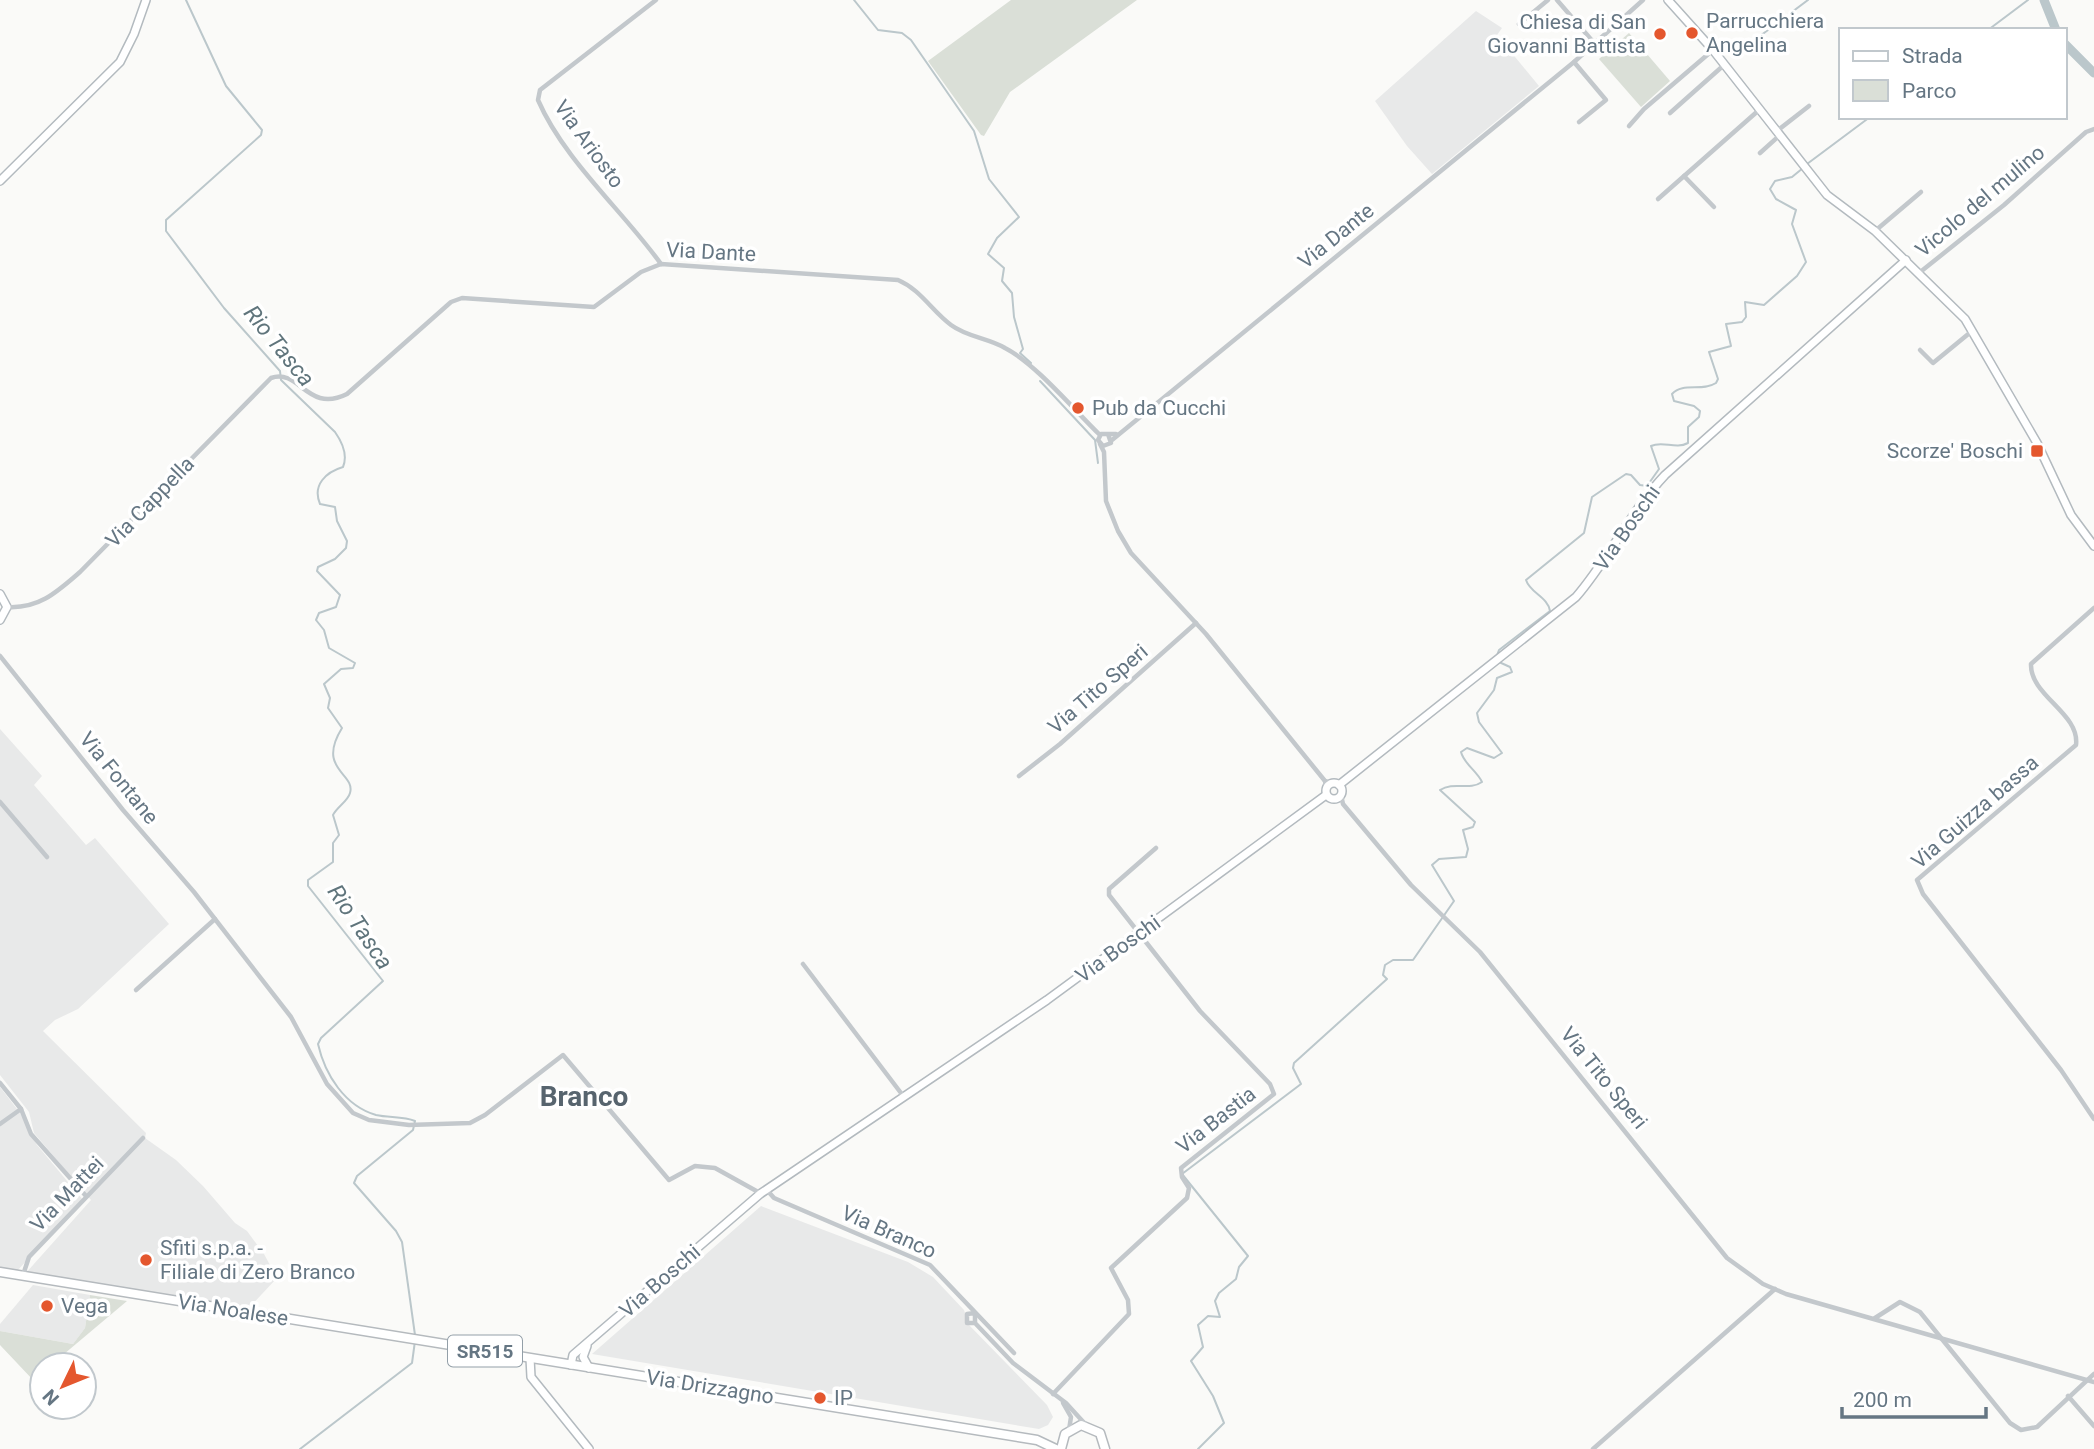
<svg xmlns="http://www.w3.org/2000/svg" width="2094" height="1449" font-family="Roboto,sans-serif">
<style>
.built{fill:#e8e9e9}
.green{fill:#dadfd7}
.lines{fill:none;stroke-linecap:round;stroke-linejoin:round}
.stream{stroke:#bbc7cb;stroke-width:2}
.river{stroke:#bbc7cb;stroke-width:9}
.secondary-casing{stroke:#b3babf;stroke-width:10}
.primary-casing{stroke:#b5babe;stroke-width:11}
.street{stroke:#c3c8cc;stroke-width:4.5}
.secondary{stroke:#fff;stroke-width:7}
.primary{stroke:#fff;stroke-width:8}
.poi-dot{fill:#e4572e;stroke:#fff;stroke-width:2.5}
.labels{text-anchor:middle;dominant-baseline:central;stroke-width:7;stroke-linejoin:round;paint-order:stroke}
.shield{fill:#fff;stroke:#939fa8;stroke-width:2}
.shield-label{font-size:19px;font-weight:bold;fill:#657683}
.poi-label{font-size:21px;fill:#657683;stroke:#fff;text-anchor:start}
.street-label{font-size:21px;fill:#657683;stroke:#fff}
.water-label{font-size:23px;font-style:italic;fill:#60757c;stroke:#fff}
.district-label{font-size:28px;font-weight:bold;fill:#57646e;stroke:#fff}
</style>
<rect width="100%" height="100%" fill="#fafaf8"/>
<!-- built -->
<g class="built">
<path d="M1476,11l26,17 -5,7 42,51 -107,88 -25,-28 -32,-45z"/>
<path d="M0,729l42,47 -8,9 52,60 9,-7 74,86 -91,85 -23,11 -12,11 103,102 -1,5 31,22 27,26 32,37 12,8 17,23 13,24 -30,32 -222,-36 66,-74 -57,-67 -5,-21 -29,-37z"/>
<path d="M0,1087l20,26 17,32 46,55 -67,72 -16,-3z"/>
<path d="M761,1206l147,56 25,15 31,33 5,15 78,80 6,12 -5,8 -9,4 -447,-75z"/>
<path d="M33,1285l57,10 -5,33 -12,16 -73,-13v-7z"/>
</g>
<!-- green -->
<g class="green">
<path d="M1011,0h126l-127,92 -26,44 -3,-1 -53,-74z"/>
<path d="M1629,33l41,48 -29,26 -42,-48z"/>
<path d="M90,1295l37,6 -76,64h-9v8l-8,8 -34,-36v-14l73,13 12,-16z"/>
</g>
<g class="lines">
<!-- stream -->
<g class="stream">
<path d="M186,0l40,86 36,44 -1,5 -95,85v11l58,77 56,63 1,9 54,52c7,10 13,23 8,35 -17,5 -31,18 -23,37l15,3 2,14 10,20 -1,7 -11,11 -17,8 -1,4 23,24 -4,12 -17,6 -3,7 8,10 5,18 26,15 -2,5 -12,1 -17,15 6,14 -2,10 14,20c-26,42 14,45 8,65 -2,8 -13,14 -17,22l6,20 -6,8v19l-25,18v6l75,95 -62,57 -3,6c7,31 27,62 58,71 13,3 27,1 39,6l-2,9 -56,46 -3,7 42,48 6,11 13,93"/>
<path d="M854,0l24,30 24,3 9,7 63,91 15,48 30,38 -22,21 -9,16 16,14 -2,13 10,12 2,24 9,32 -3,4 11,10"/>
<path d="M1988,30l40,-30"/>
<path d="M1760,36l48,-36"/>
<path d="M1807,164l63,-47"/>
<path d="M1040,381l55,59 3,23"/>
<path d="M1496,658l3,-8 51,-39c-2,-14 -20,-18 -24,-31l58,-47 8,-36 34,-23 5,1 9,10 7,1 12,-17 -8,-23c12,-6 24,4 37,-3v-16l11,-10 1,-6 -6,-5 -20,-5 -2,-7c11,-12 30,-2 44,-11l2,-4 -9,-27 22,-6 -5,-22 16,-2 4,-5 -1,-15 19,3 33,-29 9,-14 -14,-38 4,-14 -20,-11 -6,-10 5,-8 17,-4 11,-9"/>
<path d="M300,1449l112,-86 3,-22"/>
<path d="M1198,1449l26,-26 -11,-27 -22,-35 12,-14 -5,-22 10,-9 12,1 -5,-16 4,-8 17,-14 3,-12 9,-11 -66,-82 119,-90 -8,-16 1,-5 93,-84 -4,-4 2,-10 8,-5h20l41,-59 -22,-36 7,-6 27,-2 2,-8 -5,-19 10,-3 2,-5 -35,-32c14,-9 29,1 42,-8 -5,-11 -18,-18 -21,-30l6,-4 27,10 8,-5 -23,-31 -2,-9 17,-23 3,-12 15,-6 -2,-5 -11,-5"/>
</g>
<!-- river -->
<g class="river">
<path d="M2044,0l12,30"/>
<path d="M2064,43l30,30"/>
</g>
<defs>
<g id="secondary">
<path d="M1668,0l45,50 114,145 48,36 90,88 72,124 34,72 23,31"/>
<path d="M0,181l120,-119 14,-28 12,-34"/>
<path d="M0,594l7,13 -7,13"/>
<circle cx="1334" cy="791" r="8"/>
<path d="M1339,785l237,-188c33,-38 54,-85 89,-122l241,-215"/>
<path d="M587,1346l-4,11 6,11"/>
<path d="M530,1358l1,19 58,72"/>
<path d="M571,1365l2,-10 187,-161 287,-194 279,-205"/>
</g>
<g id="primary">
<path d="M0,1272l1037,168 19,9"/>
<path d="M1061,1449l4,-15 16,-9 19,8 5,16"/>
</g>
</defs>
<!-- secondary casing -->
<use href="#secondary" class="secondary-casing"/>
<!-- primary casing -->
<use href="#primary" class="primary-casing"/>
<!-- street -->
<g class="street">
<path d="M656,0l-116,90 -2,10c26,60 85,111 123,164"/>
<path d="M1557,0l38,44"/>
<path d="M1519,24l29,-24"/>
<path d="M1574,62l32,38 -27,22"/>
<path d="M1670,113l54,-48"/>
<path d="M1629,126l15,-17 69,-59"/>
<path d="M1777,131l32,-25"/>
<path d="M1760,153l19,-17"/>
<path d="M1684,176l30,31"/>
<path d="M1658,199l101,-89"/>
<path d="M1875,231l46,-39"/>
<path d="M1919,273l85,-68 82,-73 8,-3"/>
<path d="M1920,350l13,13 39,-32"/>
<path d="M1108,434l3,9 -8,3 -5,-6 3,-6h15"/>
<path d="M1112,440l462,-378 69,-62"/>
<path d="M1100,444l4,8 2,49 12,30 13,22 75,81 119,147 6,2"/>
<path d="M7,607c32,2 50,-15 73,-35l191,-194c29,-10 36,36 76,16l104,-92 11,-4 132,9 47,-35 20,-8 237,16c23,10 33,30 53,45 16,12 37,13 54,23 31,16 69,62 95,87"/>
<path d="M2094,608l-63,56c-1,32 49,49 45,81l-159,135 6,14 138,176 33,49"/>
<path d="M0,656l123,154 71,82 97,125 36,67 26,29 16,7 40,5 61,-2 15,-8 78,-60 106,125 26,-14 20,2 45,25"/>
<path d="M1019,776l41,-32 136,-121"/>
<path d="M1325,781l1,7"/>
<path d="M1341,795l2,9 68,81 69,67 247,306 36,26 23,10 308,88"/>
<path d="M0,802l47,55"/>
<path d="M803,964l101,133"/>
<path d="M136,990l79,-71"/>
<path d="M0,1083l21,26 10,25 55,62"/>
<path d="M0,1124l21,-15"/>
<path d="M766,1189l8,9 156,67 84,88"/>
<path d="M23,1275l6,-18 114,-119"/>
<path d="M1875,1318l25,-16 20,10 90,111 11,7 16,-3 57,-53"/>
<path d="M975,1323h-8v-9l8,-1v10l38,40 53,40 21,23"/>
<path d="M1053,1394l76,-80 -1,-14 -17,-32 76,-70 2,-10 -7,-11 -1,-9 93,-74 -4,-10 -70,-73 -91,-116v-6l47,-41"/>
<path d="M2068,1396l26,30"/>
<path d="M1063,1403l8,14 -2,13"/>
<path d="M1593,1449l182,-160"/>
</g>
<!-- secondary -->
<use href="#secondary" class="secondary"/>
<!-- primary -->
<use href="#primary" class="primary"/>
</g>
<!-- markers -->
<g class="poi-dot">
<circle cx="1692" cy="33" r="7"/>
<circle cx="1660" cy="34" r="7"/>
<circle cx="1078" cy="408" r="7"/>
<rect x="2030" y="444" width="14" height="14" rx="3.5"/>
<circle cx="146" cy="1260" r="7"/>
<circle cx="47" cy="1306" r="7"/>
<circle cx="820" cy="1398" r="7"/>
</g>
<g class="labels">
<!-- shield labels -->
<rect class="shield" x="448" y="1335.5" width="74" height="31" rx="5"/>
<g class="shield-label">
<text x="485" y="1351">SR515</text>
</g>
<!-- poi labels -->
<g class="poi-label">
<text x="1706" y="21">Parrucchiera<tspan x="1706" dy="24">Angelina</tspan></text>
<text x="1646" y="22" text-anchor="end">Chiesa di San<tspan x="1646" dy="24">Giovanni Battista</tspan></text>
<text x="1092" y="408">Pub da Cucchi</text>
<text x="2023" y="451" text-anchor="end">Scorze' Boschi</text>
<text x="160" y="1248">Sfiti s.p.a. -<tspan x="160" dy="24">Filiale di Zero Branco</tspan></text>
<text x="61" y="1306">Vega</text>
<text x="834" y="1398">IP</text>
</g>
<!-- street labels -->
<g class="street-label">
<text transform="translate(589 144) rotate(54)">Via Ariosto</text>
<text transform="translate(1980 201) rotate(-40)">Vicolo del mulino</text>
<text transform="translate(1336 236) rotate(-39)">Via Dante</text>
<text transform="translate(711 252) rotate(3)">Via Dante</text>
<text transform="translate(150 502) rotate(-46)">Via Cappella</text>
<text transform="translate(1627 528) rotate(-55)">Via Boschi</text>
<text transform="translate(1098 689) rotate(-41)">Via Tito Speri</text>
<text transform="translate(119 778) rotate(51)">Via Fontane</text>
<text transform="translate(1975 812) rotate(-41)">Via Guizza bassa</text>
<text transform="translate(1118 949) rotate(-36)">Via Boschi</text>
<text transform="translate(1604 1078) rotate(51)">Via Tito Speri</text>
<text transform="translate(1216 1120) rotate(-38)">Via Bastia</text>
<text transform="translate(67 1194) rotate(-46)">Via Mattei</text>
<text transform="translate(889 1232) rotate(24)">Via Branco</text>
<text transform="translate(660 1281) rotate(-41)">Via Boschi</text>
<text transform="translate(233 1310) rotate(9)">Via Noalese</text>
<text transform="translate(710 1387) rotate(9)">Via Drizzagno</text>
</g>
<!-- water labels -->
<g class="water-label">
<text transform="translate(279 346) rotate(51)">Rio Tasca</text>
<text transform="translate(360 927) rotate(56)">Rio Tasca</text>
</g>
<!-- district labels -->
<g class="district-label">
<text x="584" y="1096">Branco</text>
</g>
</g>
<!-- legend -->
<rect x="1839" y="28" width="228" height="91" fill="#ffffff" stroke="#c1c8cd" stroke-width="2"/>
<rect x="1853" y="51" width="35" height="10" fill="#ffffff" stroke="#c1c8cd" stroke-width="2"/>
<text x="1902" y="63" font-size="21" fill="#657683">Strada</text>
<rect x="1853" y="80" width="35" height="21" fill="#dadfd7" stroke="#c1c8cd" stroke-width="2"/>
<text x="1902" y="98" font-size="21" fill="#657683">Parco</text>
<!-- north arrow -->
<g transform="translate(63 1386) rotate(227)"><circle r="33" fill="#ffffff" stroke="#c1c8cd" stroke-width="2"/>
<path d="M0-5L12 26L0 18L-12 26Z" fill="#e4572e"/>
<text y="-10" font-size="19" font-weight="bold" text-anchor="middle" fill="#657683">N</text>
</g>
<!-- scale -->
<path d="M1842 1407v10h144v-10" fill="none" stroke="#657683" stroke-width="3.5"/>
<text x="1853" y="1407" font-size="21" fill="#657683" stroke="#ffffff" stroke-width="5" paint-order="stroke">200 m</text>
</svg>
